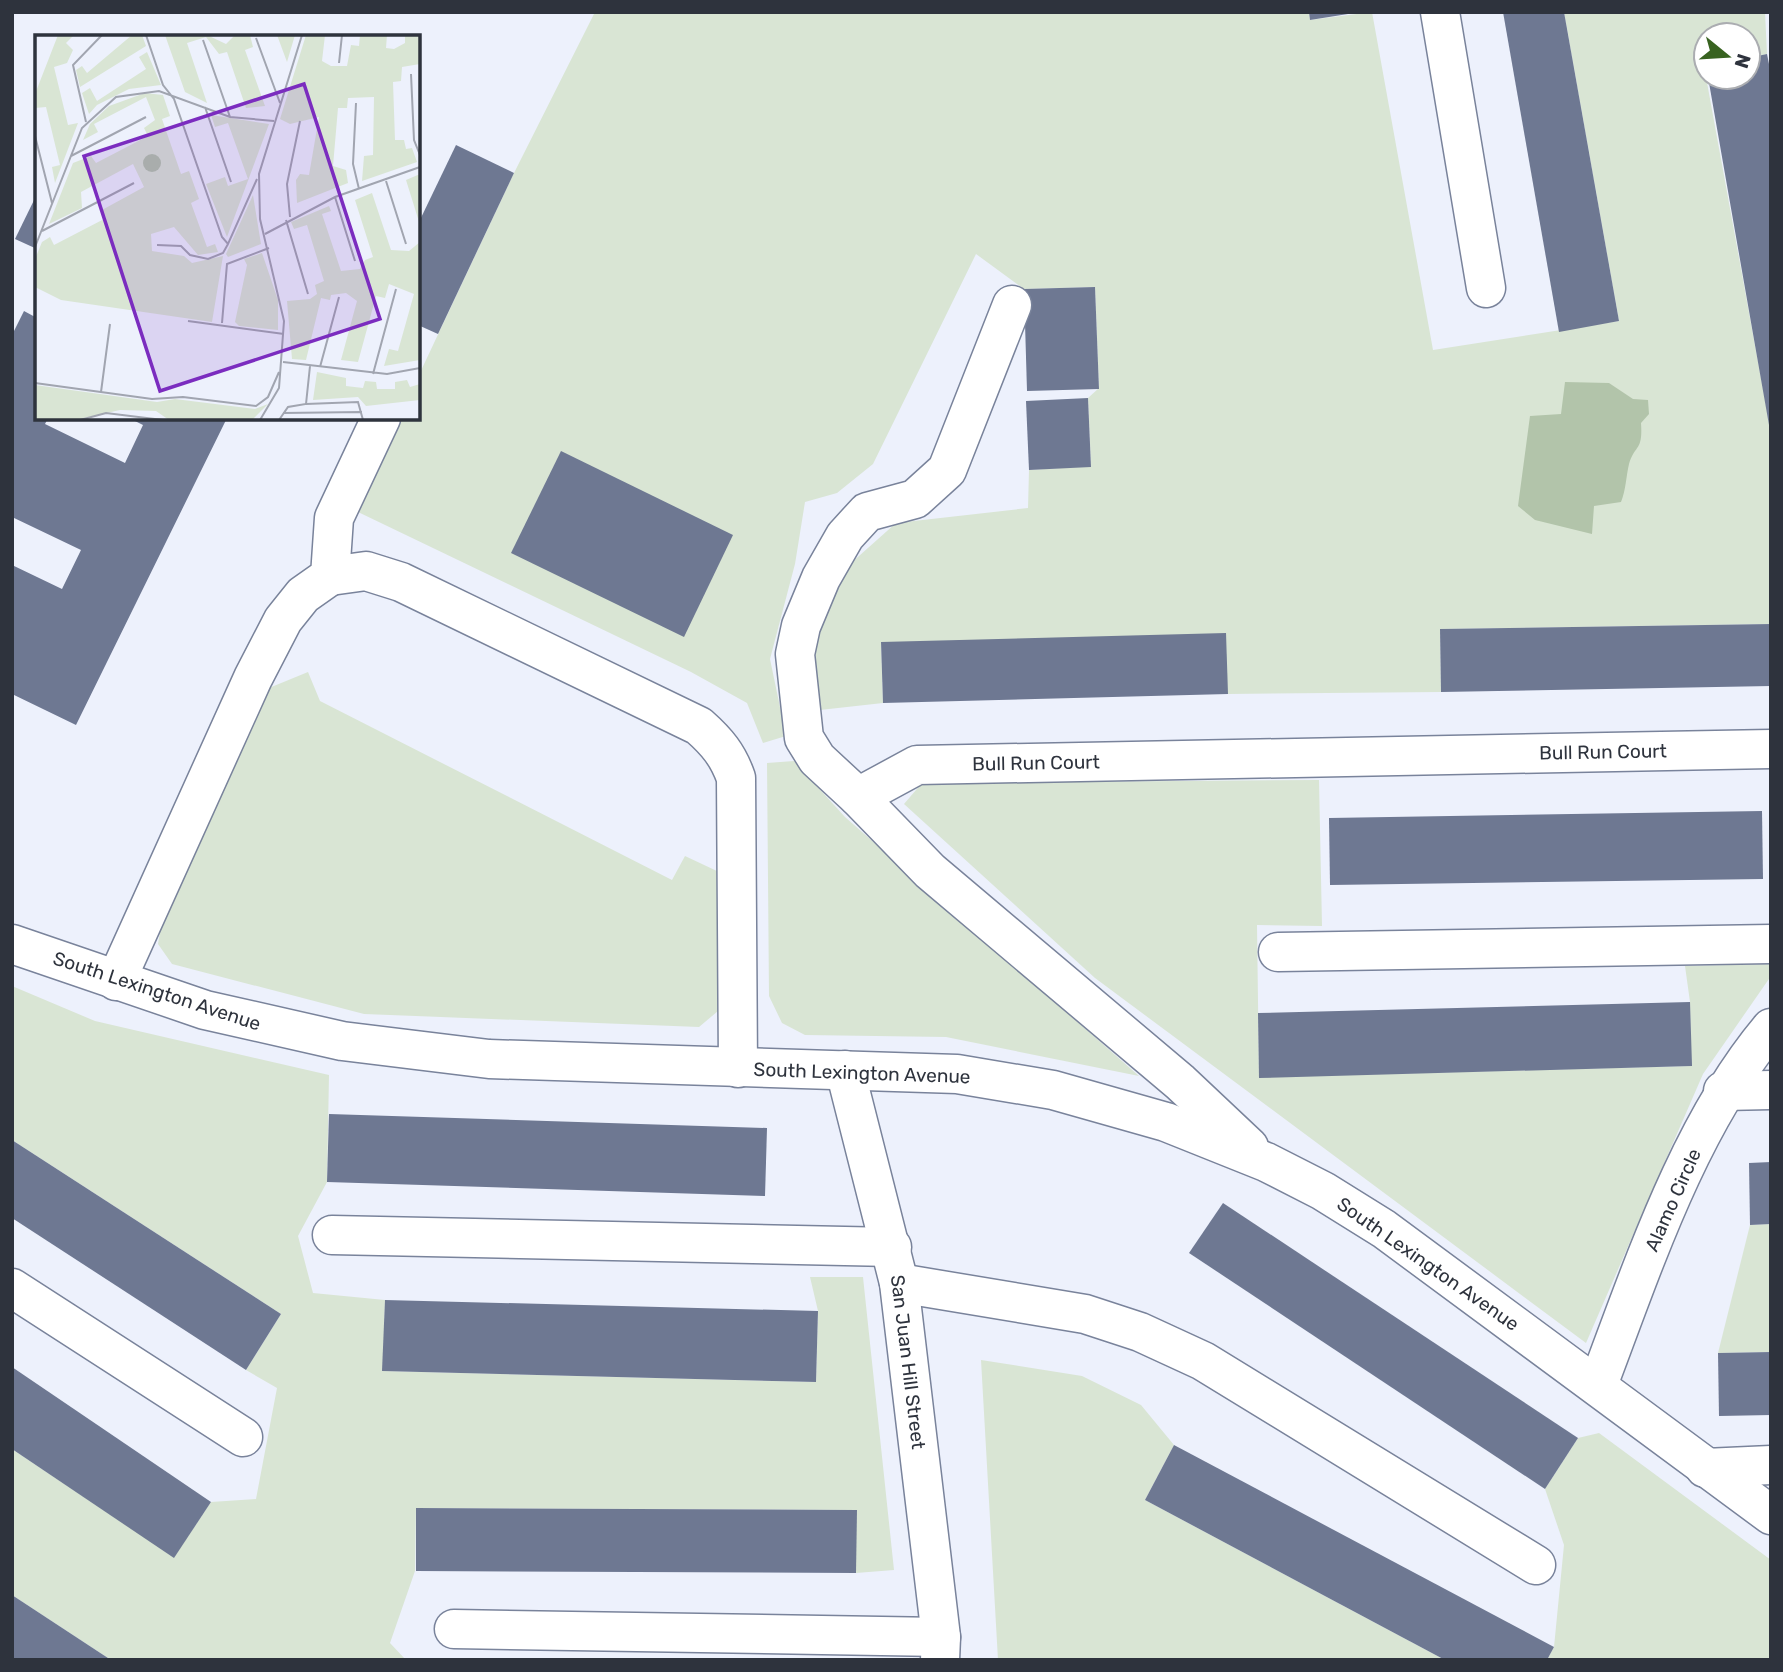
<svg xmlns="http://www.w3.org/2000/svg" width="1783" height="1672" font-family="Rubik,sans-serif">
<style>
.green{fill:#d9e5d4}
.water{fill:#b2c4aa}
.building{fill:#6e7892}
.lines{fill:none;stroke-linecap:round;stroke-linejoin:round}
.minor-casing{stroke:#79839b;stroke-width:41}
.minor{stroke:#fff;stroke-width:38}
.labels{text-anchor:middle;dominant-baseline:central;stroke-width:7;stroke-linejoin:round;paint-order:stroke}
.street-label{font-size:19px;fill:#2e333d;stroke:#fff}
.inset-road{fill:none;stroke:#a1a5b0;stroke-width:2}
.view{fill:#7b2cbf;fill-opacity:0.15;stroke:#7b2cbf;stroke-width:3.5}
.inset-edge{fill:none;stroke:#2e333d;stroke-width:3.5}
</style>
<rect width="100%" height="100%" fill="#edf1fc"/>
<!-- green -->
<g class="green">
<path d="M595,12h714l1,8 62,-8 61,338 186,-29 -55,-309h201l2,42 -19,4v-23h-42v42l65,356v191l-331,5 1,63 -213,2 -347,-51 2,60 -63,7 -7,-68 37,-78 46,-41 132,-15 1,-38 62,-4 -3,-68 11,-10 -4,-101 -71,2 -48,-35 -103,210 -36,29 -32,9 -10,62 -25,95 16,77 -23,7 -16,-40 -56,-31 -333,-160 42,-94h18v-41l96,-204z"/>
<path d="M308,672l12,29 352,179 13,-24 34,16 -1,139 -19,16 -335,-13 -192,-50 -14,-20 5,-30 106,-226z"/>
<path d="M794,761l51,56 294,259 -193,-39 -141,-2 -23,-12 -13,-27 -2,-233z"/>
<path d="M1319,780l3,146 -65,-1 2,152 432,-11 -1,-64 -5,-36 86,-2v12l-68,98 -117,269 -491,-365 -191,-174 18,-21z"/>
<path d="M12,986l83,35 234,54 -2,107 -29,54 15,57 72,7 -2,71 433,11 2,-71 -8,-34h53l31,293 -38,3v-63l-440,-2 -1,63 -25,72 16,17h-295l-99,-65v-146l162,108 37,-55 45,-3 21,-111 -31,-18 35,-56 -269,-174z"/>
<path d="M1771,1224v128l-53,1 32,-128z"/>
<path d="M981,1360l101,16 59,29 33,40 -29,55 300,160h-447z"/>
<path d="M1599,1433l172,127v100h-224l7,-13 10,-102 -19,-56 33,-51z"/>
</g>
<!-- water -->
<path class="water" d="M1565,382l44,1 24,16 15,1 1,14 -8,9c2,29 -6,21 -12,41 -3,13 -3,25 -8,38l-27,4 -2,28 -57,-14 -17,-14 12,-90 31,-2z"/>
<!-- building -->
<g class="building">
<path d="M1309,12h39v2l-38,6z"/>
<path d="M1503,12h61l55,309 -60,11z"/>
<path d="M1767,54l4,20 -2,351 -61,-348h40v-19z"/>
<path d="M456,145l58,28 -76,161 -20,-9v-101z"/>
<path d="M37,194v55l-22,-10z"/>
<path d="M1095,287l4,102 -72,2 -3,-102z"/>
<path d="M24,311l13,7v100h11l-3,6 80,39 18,-38 -14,-7h98l-151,307 -64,-31v-129l50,24 19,-39 -69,-33v-182z"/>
<path d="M1088,398l3,69 -62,3 -3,-69z"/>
<path d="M561,451l172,84 -49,102 -173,-84z"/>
<path d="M1771,624v62l-330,6 -1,-63z"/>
<path d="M1226,633l2,61 -345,9 -2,-61z"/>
<path d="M1762,811l1,68 -433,6 -1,-67z"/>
<path d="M1690,1002l2,64 -433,12 -1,-65z"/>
<path d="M329,1114l438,14 -2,68 -438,-14z"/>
<path d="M12,1140l269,174 -35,56 -234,-152z"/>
<path d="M1771,1162v62l-21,1 -1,-62z"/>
<path d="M1223,1203l355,235 -33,51 -356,-236z"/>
<path d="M385,1300l433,11 -2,71 -434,-11z"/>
<path d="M1771,1352v63l-52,1 -1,-63z"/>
<path d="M12,1367l199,135 -37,56 -162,-109z"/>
<path d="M1174,1445l380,202 -7,13h-102l-300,-160z"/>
<path d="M416,1508l441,2 -1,63 -440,-2z"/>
<path d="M12,1595l99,65h-99z"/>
</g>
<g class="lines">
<defs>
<g id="minor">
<path d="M1440,12l46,276"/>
<path d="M330,576l36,-5 35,11 298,144c18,16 29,29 37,52l2,290"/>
<path d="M858,797l-41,-38 -13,-21 -9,-84 6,-28 20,-48 24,-42 22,-24 48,-13 32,-29 65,-165"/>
<path d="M12,944l193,66 137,31 147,18 468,15 96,16 113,32 100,40 57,29 61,38 387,286"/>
<path d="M1278,952l493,-8"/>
<path d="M116,981l137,-303 30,-58 20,-25 27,-19 4,-58 47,-100"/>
<path d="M845,1070l54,213 42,354 -1,23"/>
<path d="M1723,1091l48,-1"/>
<path d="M1249,1147l-69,-65 -250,-211 -72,-74 59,-32 854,-16"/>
<path d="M332,1235l560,12"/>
<path d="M899,1283l186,31 55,18 63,29 333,204"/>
<path d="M12,1288l231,149"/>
<path d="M1598,1385c45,-119 91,-260 173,-357"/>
<path d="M1705,1468l66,-3"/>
<path d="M454,1629l487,8"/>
</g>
</defs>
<!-- minor casing -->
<use href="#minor" class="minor-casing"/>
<!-- minor -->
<use href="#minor" class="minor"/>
</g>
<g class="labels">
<!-- street labels -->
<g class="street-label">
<text transform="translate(1603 752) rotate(-1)">Bull Run Court</text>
<text transform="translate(1036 763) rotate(-1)">Bull Run Court</text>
<text transform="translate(157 991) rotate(18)">South Lexington Avenue</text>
<text transform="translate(862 1073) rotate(2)">South Lexington Avenue</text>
<text transform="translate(1673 1200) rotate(-66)">Alamo Circle</text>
<text transform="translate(1428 1264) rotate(35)">South Lexington Avenue</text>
<text transform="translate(908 1362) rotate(83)">San Juan Hill Street</text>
</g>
</g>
<!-- overview -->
<g transform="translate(35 35)">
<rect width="385" height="385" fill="#edf1fc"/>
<path d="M23,0h16l-8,8 7,7 -6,13 -13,4 14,58 10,-2 -23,60 -3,-16 8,-2 -14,-58 -11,1v-14zM97,0h10l4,11 -66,41 -4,-17 6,-4 5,7zM130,0h42l19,9 9,-9h15l3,12 -8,3 20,56 -19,2 -19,-56 -8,2 -13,-17 -19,6 20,60 -22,-11zM242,0h18l-8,27zM271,0h19l-3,26 9,5h16l4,-21 8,1 1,-11h27l-1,13 8,1 11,-6v-8h15v29l-18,3 -1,14 -8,1 2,58h9l2,9 6,-1 5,14 -55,19 2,-25 9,-1 1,-58 -26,1 -1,10h-9l-5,58 13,4 2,13 -51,20 -1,-23 4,-6 9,1 10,-58 -29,7 -10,-5zM112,17l14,33 -32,4 -32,16 -8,9 -7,-21 8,-5 7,13 49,-32 -7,-12zM110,58l18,2 7,21 -8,3 19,55 8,-3 10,28 -8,4 16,44 8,-3 3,8 -20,3 -24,-28 -23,7 1,17 32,5 8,7 31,-7 -11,66 -151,-22 -26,-13v-28l7,-17 8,-5 4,8 52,-27 -4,-8 42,-23 -11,-23 -52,28 1,16 -33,16 24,-61 18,-7 5,7 52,-27 -4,-8 11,-8 -9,-23 -52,27 4,8 -15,8 7,-16 19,-18zM176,80l58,9 -42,113 -21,-53 19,-7 3,9 20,-7 -20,-56 -13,4zM385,139v51l-14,-45zM337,158l19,57 18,1 11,-9v118l-36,6 5,-17 9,2 16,-57 -25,-10 -4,14 -9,-2 -18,66 -17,-2 16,-59 -11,-8 -15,2 -1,5 -9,-2 -15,62 -14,-1 -5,-58 23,-2 7,-5 -2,-9 9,-4 -17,-56 -13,4 -3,-7 38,-16 2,5 -9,3 19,57 19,-2 5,-9 8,-3 -18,-57zM218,160l8,49 -33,13 -2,-3zM227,218l16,47v30l-39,-4 -4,-4 12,-57 -3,-6zM282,337l29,6v8l17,2 2,-7 11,1 1,7h18v-7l12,-2 3,7 10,-3v16l-54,6 -8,-9 -45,3zM0,350l122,17 18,-3 80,10 13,-5 -16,16h-83l-13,-9 -36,-1 -45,10h-40z" fill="#d9e5d4"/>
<path d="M108 128a9 9 0 1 1 18 0a9 9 0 1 1-18 0Z" fill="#b2c4aa"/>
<path class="inset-road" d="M111,0l17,50 11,14 48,138 6,7 29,-65M221,3l24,65M168,5l27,77M304,28l3,-28M376,39l3,66 6,15M321,68l-3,61 6,25M170,72l26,75M51,87l-13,-57 29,-30M0,101l17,67M36,121l75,-39M351,146l20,63M300,162l20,64M255,182l-3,-33 13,-63M251,185l22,74M7,196l92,-48M230,199l70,-37 85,-30M122,210l24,1 9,9 18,4 15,-6 5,-9M0,212l47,-119 34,-31 43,-6 71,26 44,4M153,286l96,13M187,288l5,-59 42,-16M248,327l104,12 33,-6M285,332l19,-70M338,339l23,-85M0,348l117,16 31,-2 73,9 12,-9 11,-25M66,357l9,-68M271,369l52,-2 5,18M248,378l79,-1M45,385l26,-7 57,7M225,385l19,-32 5,-67 -24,-102 -1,-45 43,-139M244,385l9,-13 18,-3 4,-38"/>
<path class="view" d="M269,49l76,235 -220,72 -76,-235z"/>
<rect width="385" height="385" class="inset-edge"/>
</g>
<!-- border -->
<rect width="1783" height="1672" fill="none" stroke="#2e333d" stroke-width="28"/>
<!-- north arrow -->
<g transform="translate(1727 56) rotate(108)"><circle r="33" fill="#ffffff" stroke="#abadb1" stroke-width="2"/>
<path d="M0-5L12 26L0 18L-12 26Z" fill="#386320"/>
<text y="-10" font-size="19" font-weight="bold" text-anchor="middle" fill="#2e333d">N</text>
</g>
</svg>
